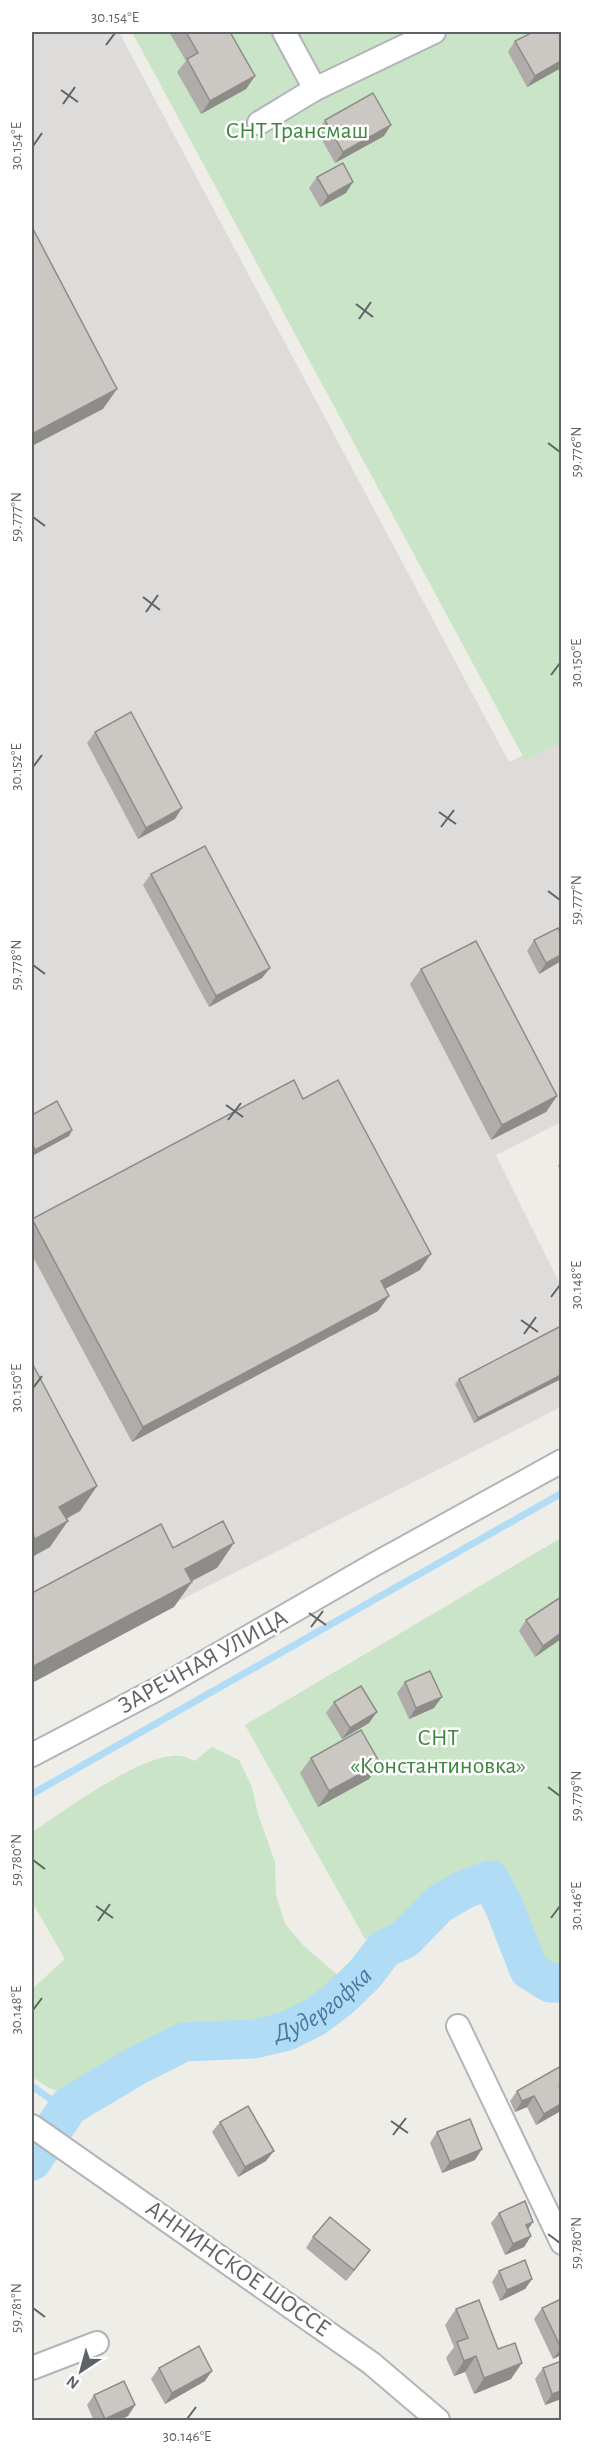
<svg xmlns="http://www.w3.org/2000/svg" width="593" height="2452" font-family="'Alegreya Sans',sans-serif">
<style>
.industrial{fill:#dedcda}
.green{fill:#c9e4c7}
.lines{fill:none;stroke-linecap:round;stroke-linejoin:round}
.stream{stroke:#b1dcf6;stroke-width:7}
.river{stroke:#b1dcf6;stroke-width:39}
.minor-casing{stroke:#b2b4b8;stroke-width:26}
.minor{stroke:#fff;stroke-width:22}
.wall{fill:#afaca9}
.shaded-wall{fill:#8e8c89}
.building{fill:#cbc8c4;stroke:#8e8c89;stroke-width:1.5}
.ticks{fill:none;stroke:#5f6266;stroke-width:2}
.labels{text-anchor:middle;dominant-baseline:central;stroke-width:5;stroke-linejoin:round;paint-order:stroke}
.park-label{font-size:24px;fill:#418440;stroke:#fff}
.street-label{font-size:24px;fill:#5f6266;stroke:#fff}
.water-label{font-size:26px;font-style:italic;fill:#4b799f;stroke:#fff}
.neatline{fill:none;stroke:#5f6266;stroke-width:2}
.ticks-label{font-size:15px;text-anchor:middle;fill:#5f6266}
</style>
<rect width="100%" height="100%" fill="#efede8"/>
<!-- industrial -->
<path class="industrial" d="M32,32h87l390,730 52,-25v385l-65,33 65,131v121l-388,197 1,3 -142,76z"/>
<!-- green -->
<g class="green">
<path d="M132,32h429v711l-36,17z"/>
<path d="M561,1538v433l-22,-14 -32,-73 -25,-18 -42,23 -34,31 -41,19 -120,-214z"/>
<path d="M212,1747l27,13 13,27 6,27 17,48 1,33 9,29 19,22 36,31 -34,29 -22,10 -129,21 -34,18 -54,37 -16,-3 -19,-12v-88l33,-30 -33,-57v-70c33,-21 110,-80 149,-76 4,0 10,4 14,5z"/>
</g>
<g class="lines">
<!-- stream -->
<g class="stream">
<path d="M32,1794l530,-301"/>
<path d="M32,2086l35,25"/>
</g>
<!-- river -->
<path class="river" id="s1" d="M32,2161l37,-55 69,-41 46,-23 70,-3 33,-8 28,-14 24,-18 26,-25 19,-25 21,-10 34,-35 26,-15 25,-9 14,26 25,64 21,13h12"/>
<defs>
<g id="minor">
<path d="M284,32l31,57"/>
<path d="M259,123l56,-34 119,-57"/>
<path d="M32,1755l133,-70 210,-121 187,-103"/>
<path d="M458,2026l104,217"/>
<path d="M32,2126l339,237 67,57"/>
<path d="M32,2368l65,-25"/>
</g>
</defs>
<!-- minor casing -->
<use href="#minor" class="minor-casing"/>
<!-- minor -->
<use href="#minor" class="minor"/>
</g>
<!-- wall -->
<g class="wall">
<path d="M169,32h61l25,44 -9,13 -45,25 -24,-42 9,-11z"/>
<path d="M515,41l46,27 -34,19 -19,-35z"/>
<path d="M325,120l59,16 -49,27 -18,-32z"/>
<path d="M317,177l29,16 -26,14 -11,-19z"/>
<path d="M95,732l80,87 -37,20 -51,-96z"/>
<path d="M151,874l119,94 -8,10 -53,29 -66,-122z"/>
<path d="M534,940l27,21 -22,13 -12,-23z"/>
<path d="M421,969l136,127 -11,16 -55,28 -81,-156z"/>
<path d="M303,1099l117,171 -35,19 4,7 -11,15 -246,131 -100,-187v-35z"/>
<path d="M32,1115l40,15 -3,6 -37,20z"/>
<path d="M561,1161v12l-3,-7z"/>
<path d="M561,1326v53l-87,44 -19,-39 4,-5z"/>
<path d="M32,1363l65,123 -17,25 -14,8 -16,28 -18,10z"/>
<path d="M526,1620l35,19 -26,18 -16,-26z"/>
<path d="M405,1682l29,26 -25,11 -12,-26z"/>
<path d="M334,1702l35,21 -27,16 -16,-26z"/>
<path d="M311,1758l69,5 -11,16 -51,28 -18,-34z"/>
<path d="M561,2066l-2,46 -23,13 -9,-18 -12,5 -5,-11 7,-10z"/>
<path d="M220,2122l46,39 -28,16 -26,-45z"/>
<path d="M437,2132l38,28 -33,13 -12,-30z"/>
<path d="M499,2213l34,9 -5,7 3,7 -7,11 -19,8 -14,-32z"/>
<path d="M313,2237l57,13 -24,31 -40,-33z"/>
<path d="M499,2271l33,8 -7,10 -25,12 -8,-19z"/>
<path d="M561,2299v56l-8,4 -19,-40 8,-11z"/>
<path d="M456,2309l42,40 13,30 -37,15 -9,-22 -11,4 -8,-18 8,-11 -9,-22z"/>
<path d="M561,2361v38l-16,6 -10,-26 8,-11z"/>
<path d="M159,2368l46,13 -40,23 -14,-25z"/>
<path d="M94,2395l41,10 -7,11 -10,5h-24l-7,-16z"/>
</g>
<!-- shaded-wall -->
<g class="shaded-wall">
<path d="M561,61v7l-34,19 8,-11z"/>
<path d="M255,76l-9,13 -45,25 9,-13z"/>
<path d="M391,125l-7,11 -49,27 8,-11z"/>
<path d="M353,182l-7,11 -26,14 8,-11z"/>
<path d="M117,389l-14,20 -71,37v-12z"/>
<path d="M182,808l-7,11 -37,20 8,-11z"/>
<path d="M561,955v6l-22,13 7,-11z"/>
<path d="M270,968l-8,10 -53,29 7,-11z"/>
<path d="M557,1096l-11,16 -55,28 11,-15z"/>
<path d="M72,1130l-3,6 -37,20 3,-6z"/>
<path d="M431,1254l-11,16 -50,27 11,-16z"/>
<path d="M389,1296l-11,15 -246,131 11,-15z"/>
<path d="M561,1375v4l-87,44 4,-5z"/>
<path d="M97,1486l-17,25 -38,21 17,-25z"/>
<path d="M68,1521l-18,26 -18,10v-13l3,-5z"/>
<path d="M234,1543l-17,25 -50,26 18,-25z"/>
<path d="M192,1582l-18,25 -142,76v-16z"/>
<path d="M561,1633v6l-26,18 8,-11z"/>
<path d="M442,1697l-8,11 -25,11 7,-11z"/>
<path d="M377,1712l-8,11 -27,16 8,-11z"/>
<path d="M380,1763l-11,16 -51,28 11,-16z"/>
<path d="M534,2096l-7,11 -12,5 7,-11z"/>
<path d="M561,2104v5l-2,3 -23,13 8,-11z"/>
<path d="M482,2149l-7,11 -33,13 8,-11z"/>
<path d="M274,2151l-8,10 -28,16 7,-10z"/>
<path d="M533,2222l-7,10v-7z"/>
<path d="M531,2236l-7,11 -19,8 8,-11z"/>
<path d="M370,2250l-8,11 -16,20 8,-11z"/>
<path d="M532,2279l-7,10 -25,12 7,-11z"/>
<path d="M561,2348v7l-8,4z"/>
<path d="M476,2356l-11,16 -11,4 10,-15z"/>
<path d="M522,2363l-11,16 -37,15 10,-16z"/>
<path d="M212,2371l-7,10 -40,23 7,-11z"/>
<path d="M561,2391v8l-16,6 7,-11z"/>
<path d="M135,2405l-7,11 -10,5h-14l1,-2z"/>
</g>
<!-- building -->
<g class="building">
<path d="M186,32h44l25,44 -45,25 -23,-42 11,-6z"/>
<path d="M533,32h28v29l-26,15 -20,-35z"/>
<path d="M373,93l18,32 -48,27 -18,-32z"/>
<path d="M343,163l10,19 -25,14 -11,-19z"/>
<path d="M32,227l85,162 -85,45z"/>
<path d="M131,712l51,96 -36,20 -51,-96z"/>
<path d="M205,846l65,122 -54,28 -65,-122z"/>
<path d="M558,928l3,7v20l-15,8 -12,-23z"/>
<path d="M476,941l81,155 -55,29 -81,-156z"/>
<path d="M294,1080l9,19 35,-19 93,174 -50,27 8,15 -246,131 -111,-208z"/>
<path d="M57,1101l15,29 -37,20 -3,-7v-28z"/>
<path d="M561,1326v49l-83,43 -19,-39z"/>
<path d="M32,1363l65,123 -38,21 9,14 -33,18 -3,-7z"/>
<path d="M223,1521l11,22 -49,26 7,13 -160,85v-74l129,-69 12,24z"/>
<path d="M561,1597v36l-18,13 -17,-26z"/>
<path d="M430,1671l12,26 -26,11 -11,-26z"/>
<path d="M361,1686l16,26 -27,16 -16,-26z"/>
<path d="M361,1730l19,33 -51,28 -18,-33z"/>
<path d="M561,2066v19l-2,1 2,5v13l-17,10 -10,-18 -12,5 -5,-10z"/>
<path d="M248,2106l26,45 -29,16 -25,-45z"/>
<path d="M470,2119l12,30 -32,13 -13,-30z"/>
<path d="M525,2201l8,21 -7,3 5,11 -18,8 -14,-31z"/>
<path d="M330,2217l40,33 -16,20 -41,-33z"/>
<path d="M525,2260l7,19 -25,11 -8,-19z"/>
<path d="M561,2299v49l-19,-40z"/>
<path d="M479,2300l19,49 17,-6 7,20 -38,15 -8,-22 -12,5 -7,-19 11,-4 -12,-29z"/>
<path d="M199,2346l13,25 -40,22 -13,-25z"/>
<path d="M561,2361v30l-9,3 -9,-26z"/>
<path d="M124,2381l11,24 -30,14 -11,-24z"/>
</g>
<!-- ticks -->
<path class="ticks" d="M106,45l9,-12M61,90l17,12M63,104l12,-17M33,146l9,-13M356,304l17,13M359,319l12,-17M548,443l12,9M33,517l12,9M143,597l17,13M146,612l12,-17M551,675l9,-12M33,767l9,-12M439,812l17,12M441,827l13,-17M548,891l12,9M33,965l12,9M226,1105l17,12M228,1120l13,-17M551,1297l9,-12M521,1320l17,12M524,1334l12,-17M33,1388l9,-12M309,1613l17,12M311,1627l12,-16M548,1787l12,9M33,1860l12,9M96,1906l17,12M551,1918l9,-12M98,1921l12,-17M33,2010l9,-12M391,2121l17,12M393,2135l13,-17M548,2234l12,9M33,2308l12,9M187,2419l9,-12"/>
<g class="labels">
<!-- park labels -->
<g class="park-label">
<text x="297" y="131">СНТ Трансмаш</text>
<text x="438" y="1738">СНТ<tspan x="438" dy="28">«Константиновка»</tspan></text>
</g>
<!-- street labels -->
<g class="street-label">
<text transform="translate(203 1662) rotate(-29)">ЗАРЕЧНАЯ УЛИЦА</text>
<text transform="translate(238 2269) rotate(35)">АННИНСКОЕ ШОССЕ</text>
</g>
<!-- water labels -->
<g class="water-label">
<text stroke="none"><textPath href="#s1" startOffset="346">Дудергофка</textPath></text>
</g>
</g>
<!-- border -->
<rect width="593" height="2452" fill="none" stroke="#ffffff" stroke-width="66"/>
<!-- north arrow -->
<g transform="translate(81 2371) rotate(216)" stroke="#ffffff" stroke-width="4.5" paint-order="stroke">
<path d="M0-4.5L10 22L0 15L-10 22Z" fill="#5f6266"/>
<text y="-9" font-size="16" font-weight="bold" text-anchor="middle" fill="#5f6266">N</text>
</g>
<rect x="33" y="33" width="527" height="2386" class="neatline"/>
<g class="ticks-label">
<text x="115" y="22">30.154°E</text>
<text transform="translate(16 146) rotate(-90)" y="5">30.154°E</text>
<text transform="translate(576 452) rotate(-90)" y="5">59.776°N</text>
<text transform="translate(16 517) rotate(-90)" y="5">59.777°N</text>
<text transform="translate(576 663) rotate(-90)" y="5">30.150°E</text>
<text transform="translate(16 767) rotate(-90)" y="5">30.152°E</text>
<text transform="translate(576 900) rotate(-90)" y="5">59.777°N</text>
<text transform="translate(16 965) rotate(-90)" y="5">59.778°N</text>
<text transform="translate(576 1285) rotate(-90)" y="5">30.148°E</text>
<text transform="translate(16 1388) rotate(-90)" y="5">30.150°E</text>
<text transform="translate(576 1796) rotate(-90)" y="5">59.779°N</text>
<text transform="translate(16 1860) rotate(-90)" y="5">59.780°N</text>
<text transform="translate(576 1906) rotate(-90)" y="5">30.146°E</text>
<text transform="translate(16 2010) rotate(-90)" y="5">30.148°E</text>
<text transform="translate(576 2243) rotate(-90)" y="5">59.780°N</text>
<text transform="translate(16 2308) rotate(-90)" y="5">59.781°N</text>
<text x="187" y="2441">30.146°E</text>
</g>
</svg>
